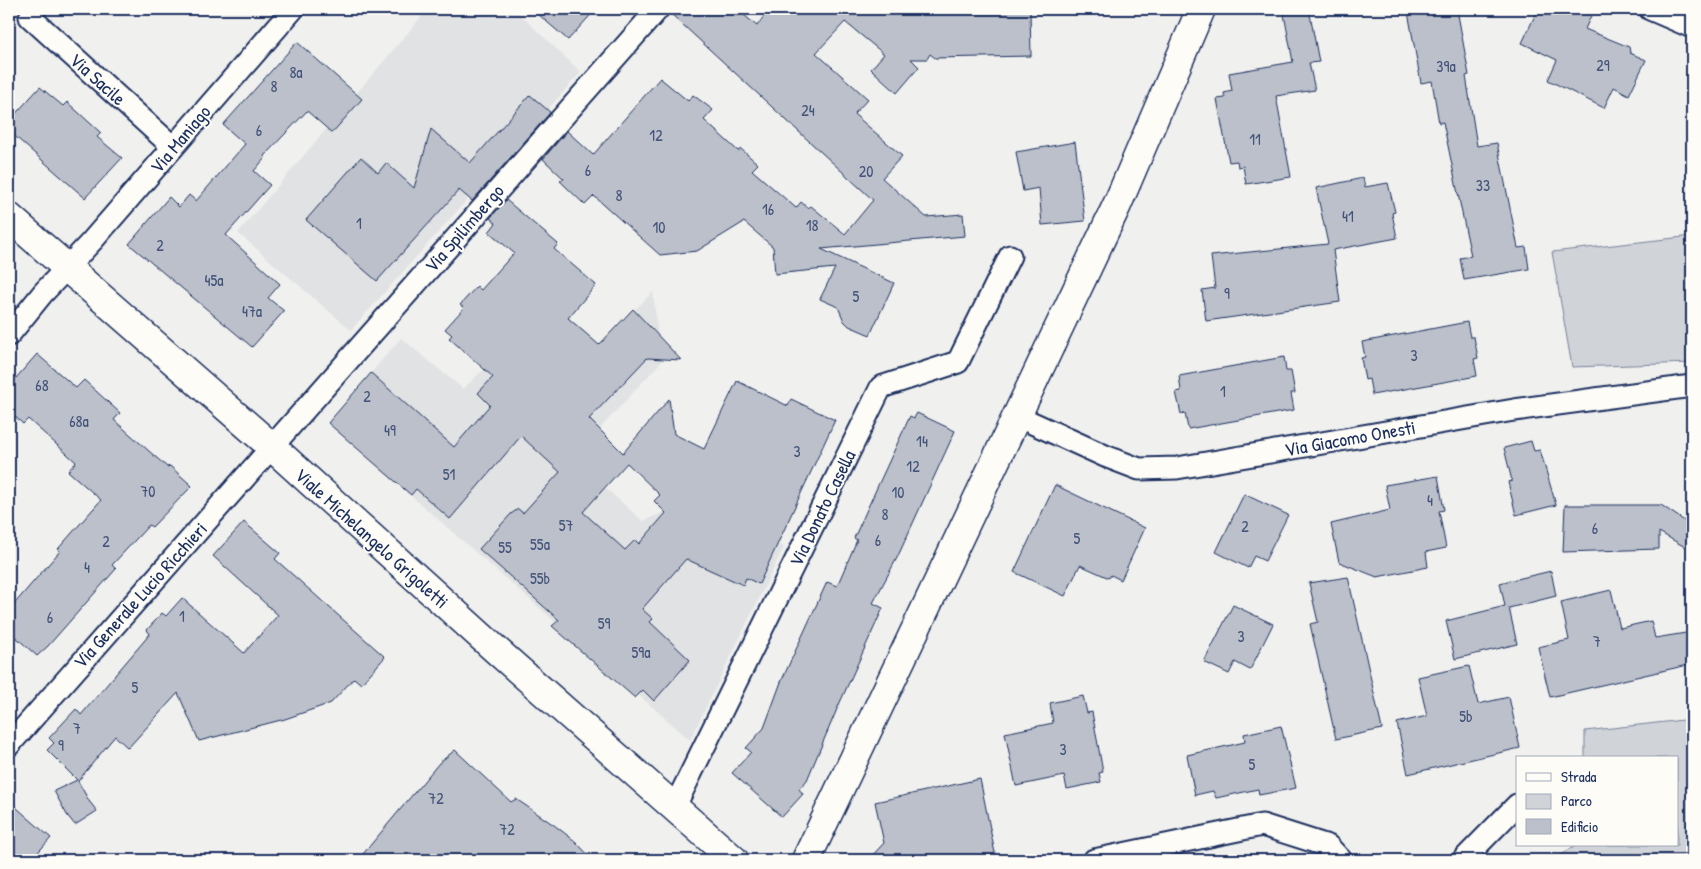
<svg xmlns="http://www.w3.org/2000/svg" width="1701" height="869" font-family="'Patrick Hand',sans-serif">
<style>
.built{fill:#e0e2e3}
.green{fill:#d0d3d8;stroke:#76819b}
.building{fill:#bbc0ca;stroke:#1b2f5e;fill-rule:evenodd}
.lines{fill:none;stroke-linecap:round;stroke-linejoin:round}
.minor-casing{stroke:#1b2f5e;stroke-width:25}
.tertiary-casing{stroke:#1b2f5e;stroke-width:31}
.secondary-casing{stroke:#1b2f5e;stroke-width:31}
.minor{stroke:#fdfcf7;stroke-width:21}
.tertiary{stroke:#fdfcf7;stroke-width:28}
.secondary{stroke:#fdfcf7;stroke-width:28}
.labels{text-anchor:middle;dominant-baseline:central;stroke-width:4;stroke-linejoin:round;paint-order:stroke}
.number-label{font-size:16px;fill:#435379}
.street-label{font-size:19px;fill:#1b2f5e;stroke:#fdfcf7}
</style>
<rect width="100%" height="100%" fill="#f0f0ee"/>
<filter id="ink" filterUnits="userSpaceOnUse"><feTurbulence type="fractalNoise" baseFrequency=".02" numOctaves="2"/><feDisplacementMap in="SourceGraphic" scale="10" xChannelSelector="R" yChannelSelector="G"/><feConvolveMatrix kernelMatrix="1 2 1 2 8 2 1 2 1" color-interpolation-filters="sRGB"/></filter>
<g filter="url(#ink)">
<!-- built -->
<g class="built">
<path d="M428,9h86l67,63 -230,258 -113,-97z"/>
<path d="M653,292l8,70 -89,97 71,62 40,-17 101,43 -94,193 -362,-317 73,-85 62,51 91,-86 45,42z"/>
</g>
<!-- green -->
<g class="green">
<path d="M1692,236v127l-120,4 -20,-115z"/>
<path d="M1692,719v141h-137l20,-15h102v-87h-92v-27z"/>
</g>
<!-- building -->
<g class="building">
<path d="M532,9h64l-28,31z"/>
<path d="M670,9h67l20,17 12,-17h261l1,47 -96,2 -5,-4 -3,5h-16l8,8 -22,26 -26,-24 13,-15 -39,-32 -29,31 52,46 -14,15 48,42 -20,22 44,39 37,-3 2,22 -144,13 73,34 -24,52 -21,-9 -5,-5 -6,-14 -18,-8 15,-31 -60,6 -2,-27 -29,-25 -47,29 -37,4 -66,-59 -9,9 -25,-24 4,-2 -21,-20 24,-28 26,24 67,-77 28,23 5,-6 20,15 -9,10 34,31 3,-2 17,15 -6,6 44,38 5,-6 7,6 3,-2 34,28 28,-34 -203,-187z"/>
<path d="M1283,9h26l10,53 -10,1 6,27 -39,6 15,81 -45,7 -3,-18 -5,1 -1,-6 -8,1 -12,-63 8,-1 -1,-5 8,-2 -3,-18 64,-11z"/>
<path d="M1429,9h28l12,66 -3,1 11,70 20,-3 21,105 8,-1 3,22 -65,11 -4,-22 11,-2 -28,-134 -4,1 -7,-42 -11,2 -13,-71z"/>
<path d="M1538,9h38l15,7 -6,13 44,18 1,6 16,7 -17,35 -15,-8 -10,21 -56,-28 9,-20 -35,-17z"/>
<path d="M297,42l65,57 -30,34 -25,-22 -43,45 1,2 -11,13 16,14 -44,50 54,49 -12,14 16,13 -32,36 -123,-103 40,-47 10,10 10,-12 7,6 49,-57 -22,-19z"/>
<path d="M40,87l23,19 4,-4 34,31 -4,4 25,21 -37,40 -76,-67v-10z"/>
<path d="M530,95l20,17 -1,2 -77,87 -13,-11 -82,91 -71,-61 55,-63 17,16 8,-10 28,25 17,-59 39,34z"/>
<path d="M1075,142l10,79 -43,4 -3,-37 -16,3 -7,-39z"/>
<path d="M1363,178l2,9 23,-4 7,29 -3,1 5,25 -64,12 7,52 -134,19 -4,-31 13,-2 -4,-32 117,-12 -12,-56z"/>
<path d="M506,200l52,44 -4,5 42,36 -28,33 31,27 34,-36 48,51 -34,-2 -58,61 34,34 46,-54 5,35 30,15 33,-68 51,25 3,-7 44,21 -76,164 -13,-6 -3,7 -57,-26 -44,50 11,10 -3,3 40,38 -36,41 -11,-11 -8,8 -83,-72 7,-6 -80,-71 32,-35 7,-5 5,4 37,-41 -39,-36 -71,83 -34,-30 -5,6 -83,-72 43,-50 83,74 36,-42 -12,-12 15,-16 -44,-39 3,-3 -7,-6 19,-21 -4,-3 17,-19 4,4 33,-37 -25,-21 7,-9 -6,-5zM627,463l33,32 -6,6 12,12 -27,31 -4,-4 -10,10 -42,-38z"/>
<path d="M1467,322l3,15h4l4,21 -4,1 3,17 -105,19 -3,-16 -4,1 -4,-22 4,-1 -3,-15z"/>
<path d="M37,354l39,34 8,-8 36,33 -6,7 53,47 3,-1 22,20 -40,41 -3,-2 -37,40 4,4 -68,77 -11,10 -28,-25v-21l51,-59 -2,-2 43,-49 -33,-29 8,-9 -48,-43 -5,5 -14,-13v-25z"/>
<path d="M1284,357l2,14h5l4,22h-4l3,17 -106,19 -3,-16 -4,1 -5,-22 5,-1 -2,-15z"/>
<path d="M917,413l38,18 -57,125 -25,47 10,5 -46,101 -30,71 -8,9 4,5 -21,23 -50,-44 19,-21 -5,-4 18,-20 17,-46 46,-100 10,4 20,-46 -3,-2 15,-33 41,-89 4,2z"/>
<path d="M1531,441l3,10 6,-1 16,55 -40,10 -8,-33 4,-1 -8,-33z"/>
<path d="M1438,476l6,34 -5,1 7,37 -20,4 2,15 -51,10 -38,-15 -8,-38 59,-14 -5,-25z"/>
<path d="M1055,485l90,43 -24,52 -10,-5 -2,3 -29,-13 -15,31 -51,-24z"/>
<path d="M1244,494l44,21 -23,46 -11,-5 -6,12 -32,-16z"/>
<path d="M1565,505h96l31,21v10l-7,11 -26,-15v17l-96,3z"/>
<path d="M244,522l36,31 -5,6 110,98 -24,27 -7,-6 -23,25 -46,16 -86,22 -21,-48 -50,55 -13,-12 -37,45 11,20 8,10 -22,14 -8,-10 -13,-24 23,-11 -30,-30 7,-7 -5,-5 27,-29 5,6 69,-81 -3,-4 15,-17 4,3 16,-18 62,55 34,-38 -65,-59z"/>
<path d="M1551,571l5,25 -47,12 8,36 -62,15 -9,-38 59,-15 -5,-23z"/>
<path d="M1348,577l34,152 -46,10 -26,-115 8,-2 -9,-39z"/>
<path d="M1611,590l9,38 31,-7 4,17 37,-6v32l-142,33 -12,-50 31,-7 -8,-38z"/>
<path d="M1233,605l40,19 -23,46 -15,-8 -6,12 -25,-12z"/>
<path d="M1469,666l9,38 31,-7 11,51 -112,26 -11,-51 30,-7 -9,-39z"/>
<path d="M1083,696l4,17 5,-1 11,60 -4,1 2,9 -34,7 -3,-13 -48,10 -11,-53 48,-10 -3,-20z"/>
<path d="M1281,726l15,62 -37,7 -1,-6 -42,9 -3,-7 -18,4 -8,-40 58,-13 -1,-8z"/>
<path d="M455,750l56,52 5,-3 38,26 21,16 18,19h-235l81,-97z"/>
<path d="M980,779l16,79 -13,2h-115l16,-17 -9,-41z"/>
<path d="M9,801l42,37 -20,22h-22z"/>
</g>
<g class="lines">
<defs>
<g id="minor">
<path d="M35,9l-5,8 143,130"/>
<path d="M1650,9l42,18"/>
<path d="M9,335l34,-42 49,-52 201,-232"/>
<path d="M1017,416l88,40 34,13 38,-1 337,-58 178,-24"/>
<path d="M9,745l649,-736"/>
<path d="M674,808l207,-421 77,-25 52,-106"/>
<path d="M1094,860l168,-35 66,21 13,14"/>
<path d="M1463,860l54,-55"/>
</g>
<path id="tertiary" d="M806,860l311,-655 84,-196"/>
<path id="secondary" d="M9,217l263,230 224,203 238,210"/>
</defs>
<!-- minor casing -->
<use href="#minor" class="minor-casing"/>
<!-- tertiary casing -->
<use href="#tertiary" class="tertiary-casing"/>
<!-- secondary casing -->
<use href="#secondary" class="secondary-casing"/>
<!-- minor -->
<use href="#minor" class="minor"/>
<!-- tertiary -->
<use href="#tertiary" class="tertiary"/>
<!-- secondary -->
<use href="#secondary" class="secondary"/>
</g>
</g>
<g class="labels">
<!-- number labels -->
<g class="number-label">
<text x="1603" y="65">29</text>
<text x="1446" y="66">39a</text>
<text x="296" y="72">8a</text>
<text x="274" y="86">8</text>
<text x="808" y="110">24</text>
<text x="259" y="130">6</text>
<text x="656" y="135">12</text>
<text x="1255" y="139">11</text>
<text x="588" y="170">6</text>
<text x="866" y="171">20</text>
<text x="1483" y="185">33</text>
<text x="619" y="195">8</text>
<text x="768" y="209">16</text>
<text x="1348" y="216">41</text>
<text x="359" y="223">1</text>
<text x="812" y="225">18</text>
<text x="659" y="227">10</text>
<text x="160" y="245">2</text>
<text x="214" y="280">45a</text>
<text x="1227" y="293">9</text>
<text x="856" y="296">5</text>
<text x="252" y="311">47a</text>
<text x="1414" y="355">3</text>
<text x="42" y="385">68</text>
<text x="1223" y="391">1</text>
<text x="367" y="396">2</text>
<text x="79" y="421">68a</text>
<text x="390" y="430">49</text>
<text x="922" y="441">14</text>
<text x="797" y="451">3</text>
<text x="913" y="466">12</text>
<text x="449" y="474">51</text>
<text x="148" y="491">70</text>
<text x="898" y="492">10</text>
<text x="1430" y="500">4</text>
<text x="885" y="514">8</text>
<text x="566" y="525">57</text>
<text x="1245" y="526">2</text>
<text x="1595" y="528">6</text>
<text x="1077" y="538">5</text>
<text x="878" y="540">6</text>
<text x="106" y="541">2</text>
<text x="540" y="544">55a</text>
<text x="505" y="547">55</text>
<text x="87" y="567">4</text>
<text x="540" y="578">55b</text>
<text x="182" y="616">1</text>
<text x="50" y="617">6</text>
<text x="604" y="623">59</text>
<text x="1241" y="636">3</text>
<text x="1597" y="641">7</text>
<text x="641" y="652">59a</text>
<text x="135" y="687">5</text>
<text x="1466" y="716">5b</text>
<text x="77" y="728">7</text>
<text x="61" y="745">9</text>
<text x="1063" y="749">3</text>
<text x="1252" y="764">5</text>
<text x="436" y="798">72</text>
<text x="507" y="829">72</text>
</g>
<!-- street labels -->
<g class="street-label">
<text transform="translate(98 79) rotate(42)">Via Sacile</text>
<text transform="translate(180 139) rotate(-50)">Via Maniago</text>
<text transform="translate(464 228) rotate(-49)">Via Spilimbergo</text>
<text transform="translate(1350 438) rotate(-10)">Via Giacomo Onesti</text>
<text transform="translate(822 508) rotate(-64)">Via Donato Casella</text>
<text transform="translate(372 538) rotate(42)">Viale Michelangelo Grigoletti</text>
<text transform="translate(140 595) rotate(-48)">Via Generale Lucio Ricchieri</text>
</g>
</g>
<!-- margin -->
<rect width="1701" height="869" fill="none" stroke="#fdfcf7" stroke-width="30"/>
<rect x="15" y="15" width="1671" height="839" fill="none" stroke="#1b2f5e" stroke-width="2" filter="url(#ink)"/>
<!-- legend -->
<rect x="1516" y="756" width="162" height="90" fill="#fdfcf7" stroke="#a3aaba"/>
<rect x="1526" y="773" width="25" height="8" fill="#fdfcf7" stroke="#a3aaba"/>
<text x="1561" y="782" font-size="15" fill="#1b2f5e">Strada</text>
<rect x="1526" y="794" width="25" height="15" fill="#d0d3d8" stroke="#a3aaba"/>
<text x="1561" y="806" font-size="15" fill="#1b2f5e">Parco</text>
<rect x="1526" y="819" width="25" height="15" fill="#bbc0ca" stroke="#a3aaba"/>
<text x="1561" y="832" font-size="15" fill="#1b2f5e">Edificio</text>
</svg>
